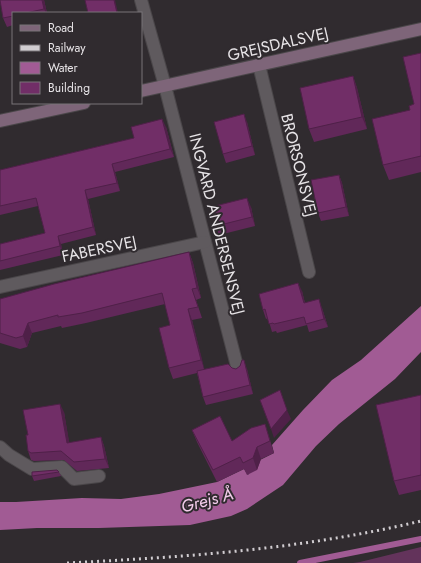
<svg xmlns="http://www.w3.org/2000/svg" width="421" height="563" font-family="Jost,sans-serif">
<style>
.green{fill:#63335b}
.water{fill:#a15b94}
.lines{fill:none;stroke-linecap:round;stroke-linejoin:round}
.stream{stroke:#a15b94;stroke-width:6}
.street-casing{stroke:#4a4649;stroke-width:14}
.secondary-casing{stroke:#4a4649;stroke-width:14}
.street{stroke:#5f5a5e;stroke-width:12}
.secondary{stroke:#7e6579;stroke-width:12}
.rail{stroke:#d1cdd1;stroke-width:3;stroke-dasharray:2 4;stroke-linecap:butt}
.wall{fill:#612859}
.shaded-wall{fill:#4f2048}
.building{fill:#712e67;stroke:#4f2048}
.labels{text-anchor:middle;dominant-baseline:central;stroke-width:4;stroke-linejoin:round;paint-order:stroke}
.street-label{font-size:16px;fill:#e7e4e7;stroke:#302b2f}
.water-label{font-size:17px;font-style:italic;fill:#f3cceb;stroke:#302b2f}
</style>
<rect width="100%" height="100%" fill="#302b2f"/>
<!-- green -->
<path class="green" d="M421,547v16h-68l7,-1z"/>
<!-- water -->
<path class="water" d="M421,306v46l-26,27 -56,45 -23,22 -33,39 -36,24 -16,7 -41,9 -91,3h-62l-37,2v-28h16l66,-4 39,1 38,-5 58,-12 27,-13 4,6 8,-13 18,-9 -2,-8 31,-35 29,-30 29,-20z"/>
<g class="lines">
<!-- stream -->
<path class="stream" d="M300,563l121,-24"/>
<defs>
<g id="street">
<path d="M141,0l24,86 73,284"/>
<path d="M259,65l50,207"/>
<path d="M0,287l205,-45"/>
<path d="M0,447l9,8 23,14 30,-2 12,12 25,-3"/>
</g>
<g id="secondary">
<path d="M141,91l280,-62"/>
<path d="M0,121l84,-18"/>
</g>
</defs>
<!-- street casing -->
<use href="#street" class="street-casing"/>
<!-- secondary casing -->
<use href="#secondary" class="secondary-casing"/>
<!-- street -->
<use href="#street" class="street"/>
<!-- secondary -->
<use href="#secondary" class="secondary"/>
<!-- rail -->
<path class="rail" d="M67,563c120,-6 237,-14 354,-42"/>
</g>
<!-- wall -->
<g class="wall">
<path d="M0,0h44l3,13h-34v12l-6,2 -4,-9z"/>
<path d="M421,53v119l-32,8 -6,-15 27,-55 4,-6z"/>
<path d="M353,76l4,12 10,41 -53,13 -5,-13z"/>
<path d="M247,122l8,33 -29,8 -3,-9z"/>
<path d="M166,127l8,30 -59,15 5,19 -32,8 8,36 -35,9 2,11 -63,15v-26l45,-11 -7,-27 -38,9v-45l134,-32z"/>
<path d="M339,175l3,8 7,33 -28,5 -3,-8z"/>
<path d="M251,207l4,19 -36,9 -3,-9z"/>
<path d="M189,252l4,11 8,35 -5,2 6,18 -10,2 12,49h43l6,25 -47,11 -3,-8 -6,-24 -24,6 -4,-11 1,-43 -5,-21 -79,19 -24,5 -1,-2 -29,7 -5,14 -7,2 -20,-6v-44z"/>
<path d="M302,291l3,12 17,5 6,19 -19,5 -2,-7 -30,8 -1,-2 -4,1 -4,-14 -2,1 -3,-9z"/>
<path d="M421,395v95l-22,5 -5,-14z"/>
<path d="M64,412l5,31 32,-6 3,9 5,22 -32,3 -13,-11 -30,1 -3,-1 -3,-9v-16z"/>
<path d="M265,424l9,29 -13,6 -4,11 -10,5 -3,-6 -27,13 -20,-40 -5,-12 40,11z"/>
<path d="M59,472l2,4 -27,5 -2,-5z"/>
</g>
<!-- shaded-wall -->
<g class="shaded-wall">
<path d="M42,0h2l3,13h-1l-2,-4z"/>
<path d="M114,0h1l3,13h-1z"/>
<path d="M353,76l4,12 10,41 -5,-12z"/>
<path d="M244,114l3,8 8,33 -3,-9z"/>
<path d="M162,119l4,8 8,30 -4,-8z"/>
<path d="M112,164l3,8 5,19 -3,-8z"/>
<path d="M339,175l3,8 7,33 -3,-9z"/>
<path d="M85,190l3,9 8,36 -3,-8z"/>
<path d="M247,198l4,9 4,19 -3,-9z"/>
<path d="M58,236l3,8 2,11 -3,-9z"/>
<path d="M189,252l4,11 8,35 -4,-10z"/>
<path d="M298,283l4,8 5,21 -3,-9z"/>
<path d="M319,299l3,9 6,19 -4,-8z"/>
<path d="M188,309l4,11 13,51 -4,-11z"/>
<path d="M28,323l4,10 -5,14 -4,-11z"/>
<path d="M244,360l3,9 6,25 -3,-9z"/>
<path d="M60,404l4,8 7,40 -4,-9z"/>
<path d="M287,410l4,9 -17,19 -3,-9z"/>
<path d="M101,437l3,9 5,22 -4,-9z"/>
<path d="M257,447l4,12 -4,11 -4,-12z"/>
</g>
<!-- building -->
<g class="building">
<path d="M0,0h42l2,9 -18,4h-13v3l-10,2z"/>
<path d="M85,0h29l3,13h-29z"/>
<path d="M421,53v103l-38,9 -11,-46 38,-9 -1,-4 5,-2 -11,-47z"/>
<path d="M353,76l9,41 -53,12 -9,-41z"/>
<path d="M244,114l8,32 -29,8 -9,-32z"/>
<path d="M162,119l8,30 -58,15 5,19 -32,7 8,37 -35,9 2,10 -60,15v-17l45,-11 -9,-35 -36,8v-36l134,-32 -3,-11z"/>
<path d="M339,175l7,32 -28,6 -7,-33z"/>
<path d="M247,198l5,19 -36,9 -5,-19z"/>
<path d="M189,252l8,36 -5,1 6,18 -10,2 13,51 -32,8 -10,-40 11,-3 -8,-32 -80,20 -24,4v-2l-30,8 -5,13 -7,2 -16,-5v-34l54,-15z"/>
<path d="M298,283l6,20 15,-4 5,20 -18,5 -2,-7 -30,7 -1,-1 -4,1 -4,-15 -2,1 -4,-16z"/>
<path d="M242,360h2l6,25 -47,12 -6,-26 31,-7 4,4 4,1 4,-3z"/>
<path d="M280,390l7,20 -16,19 -11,-29z"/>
<path d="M421,395v80l-27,6 -18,-76z"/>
<path d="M60,404l7,39 34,-6 4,22 -31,3 -13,-11 -30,2 -3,-2 -2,-16h2l-5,-25z"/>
<path d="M220,416l12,25 19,-13 14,-4 5,17 -13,6 -4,11 -10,5 -3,-6 -27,13 -21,-40z"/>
<path d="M57,470l2,2 -27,4v-4z"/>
</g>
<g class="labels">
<!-- street labels -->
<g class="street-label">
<text transform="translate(278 44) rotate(-13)">GREJSDALSVEJ</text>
<text transform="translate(299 165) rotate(76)">BRORSONSVEJ</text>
<text transform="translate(217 224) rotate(76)">INGVARD ANDERSENSVEJ</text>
<text transform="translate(99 249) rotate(-12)">FABERSVEJ</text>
</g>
<!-- water labels -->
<g class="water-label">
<text transform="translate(207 500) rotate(-15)">Grejs Å</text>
</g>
</g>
<!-- legend -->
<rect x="12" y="12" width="130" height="92" fill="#302b2f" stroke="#797579"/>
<rect x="20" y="25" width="20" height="6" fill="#7e6579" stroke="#797579"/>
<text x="48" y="32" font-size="12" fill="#e7e4e7">Road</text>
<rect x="20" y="45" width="20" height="6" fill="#d1cdd1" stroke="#797579"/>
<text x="48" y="52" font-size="12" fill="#e7e4e7">Railway</text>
<rect x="20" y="62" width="20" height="12" fill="#a15b94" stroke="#797579"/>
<text x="48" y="72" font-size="12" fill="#e7e4e7">Water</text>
<rect x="20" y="82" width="20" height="12" fill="#712e67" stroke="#797579"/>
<text x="48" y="92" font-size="12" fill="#e7e4e7">Building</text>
</svg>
